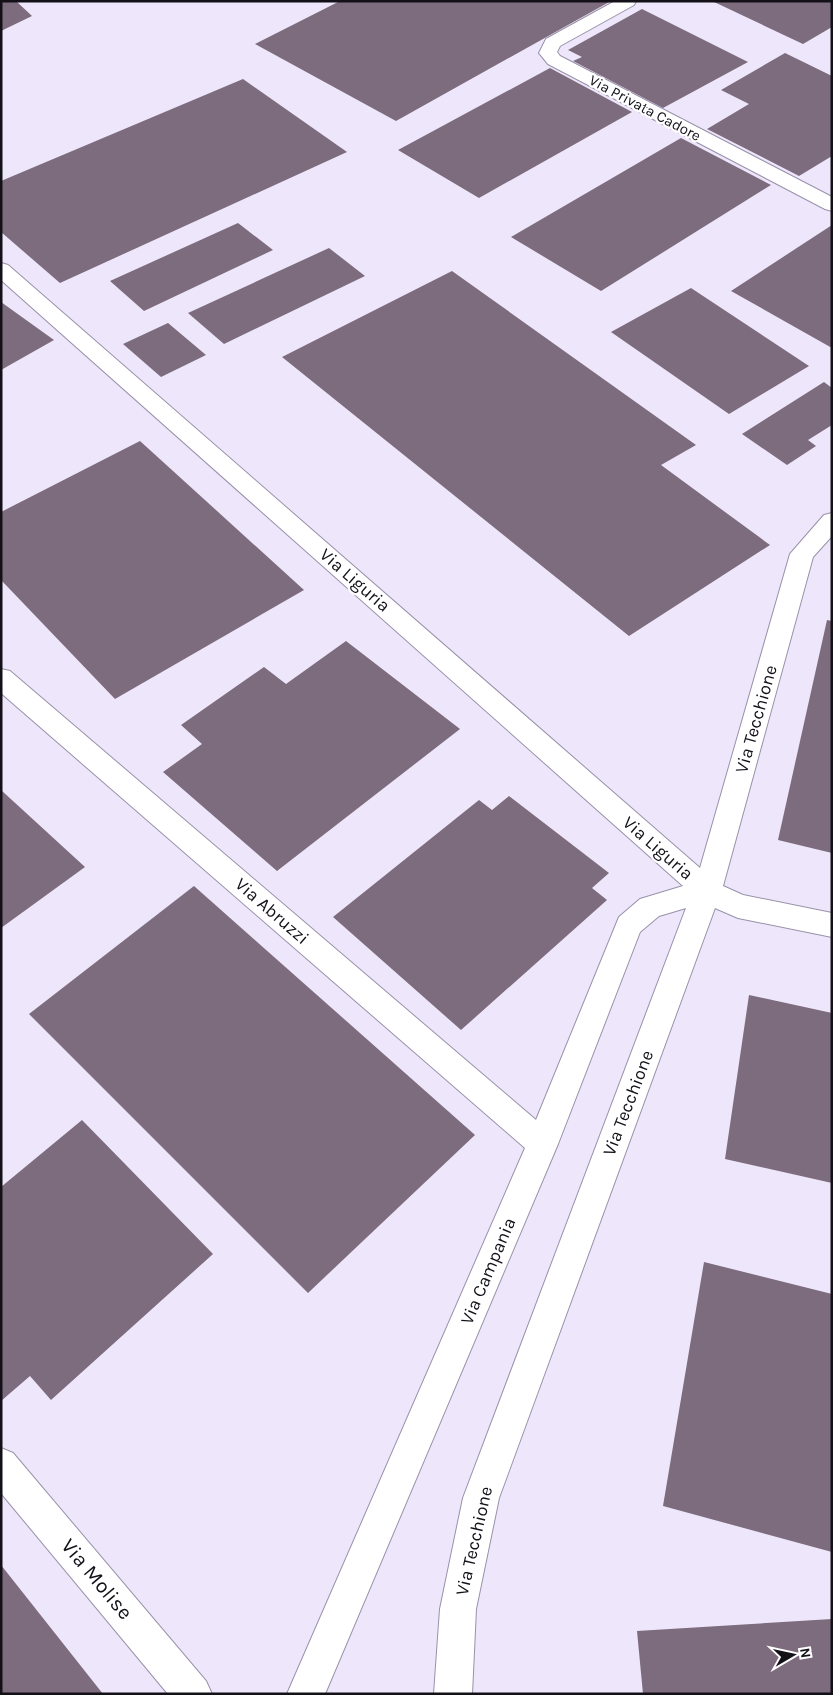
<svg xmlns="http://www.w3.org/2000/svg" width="833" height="1695" font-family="Karla,sans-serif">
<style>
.built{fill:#eee7fb}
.building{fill:#7d6b7e}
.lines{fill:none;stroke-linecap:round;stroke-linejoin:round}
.minor-casing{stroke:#9991a9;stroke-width:2}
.minor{fill:#fff;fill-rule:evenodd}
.labels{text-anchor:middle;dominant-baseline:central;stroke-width:4.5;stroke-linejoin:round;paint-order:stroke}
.far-street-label{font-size:15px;fill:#131018;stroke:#fff}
.street-label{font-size:18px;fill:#131018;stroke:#fff}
.near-street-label{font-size:21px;fill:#131018;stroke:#fff}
</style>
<rect width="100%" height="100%" fill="#f8f4ff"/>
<!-- built -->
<rect class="built" x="1" y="1" width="831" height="1693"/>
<!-- building -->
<g class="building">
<path d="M1,1h15l16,15 -31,15z"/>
<path d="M340,1h271l-215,120 -141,-77z"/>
<path d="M712,1h120v26l-29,17z"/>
<path d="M642,9l106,53 -85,46 -90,-47 9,-4 -14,-7z"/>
<path d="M785,53l47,23v80l-33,20 -92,-47 42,-25 -28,-14z"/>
<path d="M550,68l82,44 -153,86 -81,-48z"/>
<path d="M243,79l104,73 -287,131 -59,-51v-51z"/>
<path d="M681,138l90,47 -170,106 -90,-54z"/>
<path d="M238,223l35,27 -129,61 -34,-30z"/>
<path d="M832,225v123l-101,-57z"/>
<path d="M329,248l36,28 -141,68 -36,-31z"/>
<path d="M452,271l244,174 -35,20 109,80 -141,91 -347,-279z"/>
<path d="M691,288l118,78 -80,48 -118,-82z"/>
<path d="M1,302l53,38 -53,30z"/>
<path d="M168,323l38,32 -45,22 -38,-33z"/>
<path d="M824,382l8,6v37l-24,15 8,6 -29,19 -45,-31z"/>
<path d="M140,441l164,149 -189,109 -114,-119v-68z"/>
<path d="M827,620l5,1v232l-54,-13z"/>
<path d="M346,641l114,88 -183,142 -114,-99 39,-28 -21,-19 83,-58 22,17z"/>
<path d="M1,790l84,77 -84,61z"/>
<path d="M509,796l100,77 -17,15 15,12 -146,130 -128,-113 146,-117 13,10z"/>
<path d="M194,886l281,249 -167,158 -279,-279z"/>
<path d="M749,995l83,18v170l-107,-24z"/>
<path d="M82,1120l131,134 -162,146 -21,-24 -29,25v-214z"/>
<path d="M704,1262l128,32v258l-169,-46z"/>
<path d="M1,1565l102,129h-102z"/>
<path d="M832,1619v75h-189l-6,-63z"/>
</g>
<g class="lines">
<defs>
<g id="minor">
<path d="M615,1h21l-2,4 -74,41 -3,6 3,4 272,141v14l-7,-2 -277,-145 -9,-11 7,-14z"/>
<path d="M1,263l7,2 692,603 90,-314 34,-39 8,-2v23l-19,21 -90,329 20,9 89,18v24l-94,-19 -23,-10 -216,590 -23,111 -4,85h-38l6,-85 23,-111 223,-590 -27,8 -19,16 -82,212 -233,550h-38l238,-546 -524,-455v-24l9,2 526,449 83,-203 21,-18 43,-13 -682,-606z"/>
<path d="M1,1448l12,5 193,228 6,13h-44l-167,-201z"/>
</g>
</defs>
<!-- minor casing -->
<use href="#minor" class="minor-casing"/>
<!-- minor -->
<use href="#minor" class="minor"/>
</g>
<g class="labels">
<!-- far-street labels -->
<g class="far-street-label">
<text transform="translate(645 108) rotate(28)">Via Privata Cadore</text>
</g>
<!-- street labels -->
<g class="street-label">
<text transform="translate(355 580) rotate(41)">Via Liguria</text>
<text transform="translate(756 719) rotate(-74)">Via Tecchione</text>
<text transform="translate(658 848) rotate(41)">Via Liguria</text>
<text transform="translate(272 911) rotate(41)">Via Abruzzi</text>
<text transform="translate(628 1103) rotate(-69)">Via Tecchione</text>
<text transform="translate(488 1271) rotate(-67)">Via Campania</text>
<text transform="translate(474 1541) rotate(-77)">Via Tecchione</text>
</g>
<!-- near-street labels -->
<g class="near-street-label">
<text transform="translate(97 1579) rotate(50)">Via Molise</text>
</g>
</g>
<!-- border -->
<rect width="833" height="1695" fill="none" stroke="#131018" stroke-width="5"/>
<!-- north arrow -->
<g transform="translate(793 1655) rotate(81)" stroke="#ffffff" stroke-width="4" paint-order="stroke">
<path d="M0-4L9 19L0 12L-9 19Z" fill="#131018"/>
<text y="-8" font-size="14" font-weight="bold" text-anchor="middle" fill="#131018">N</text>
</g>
</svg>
